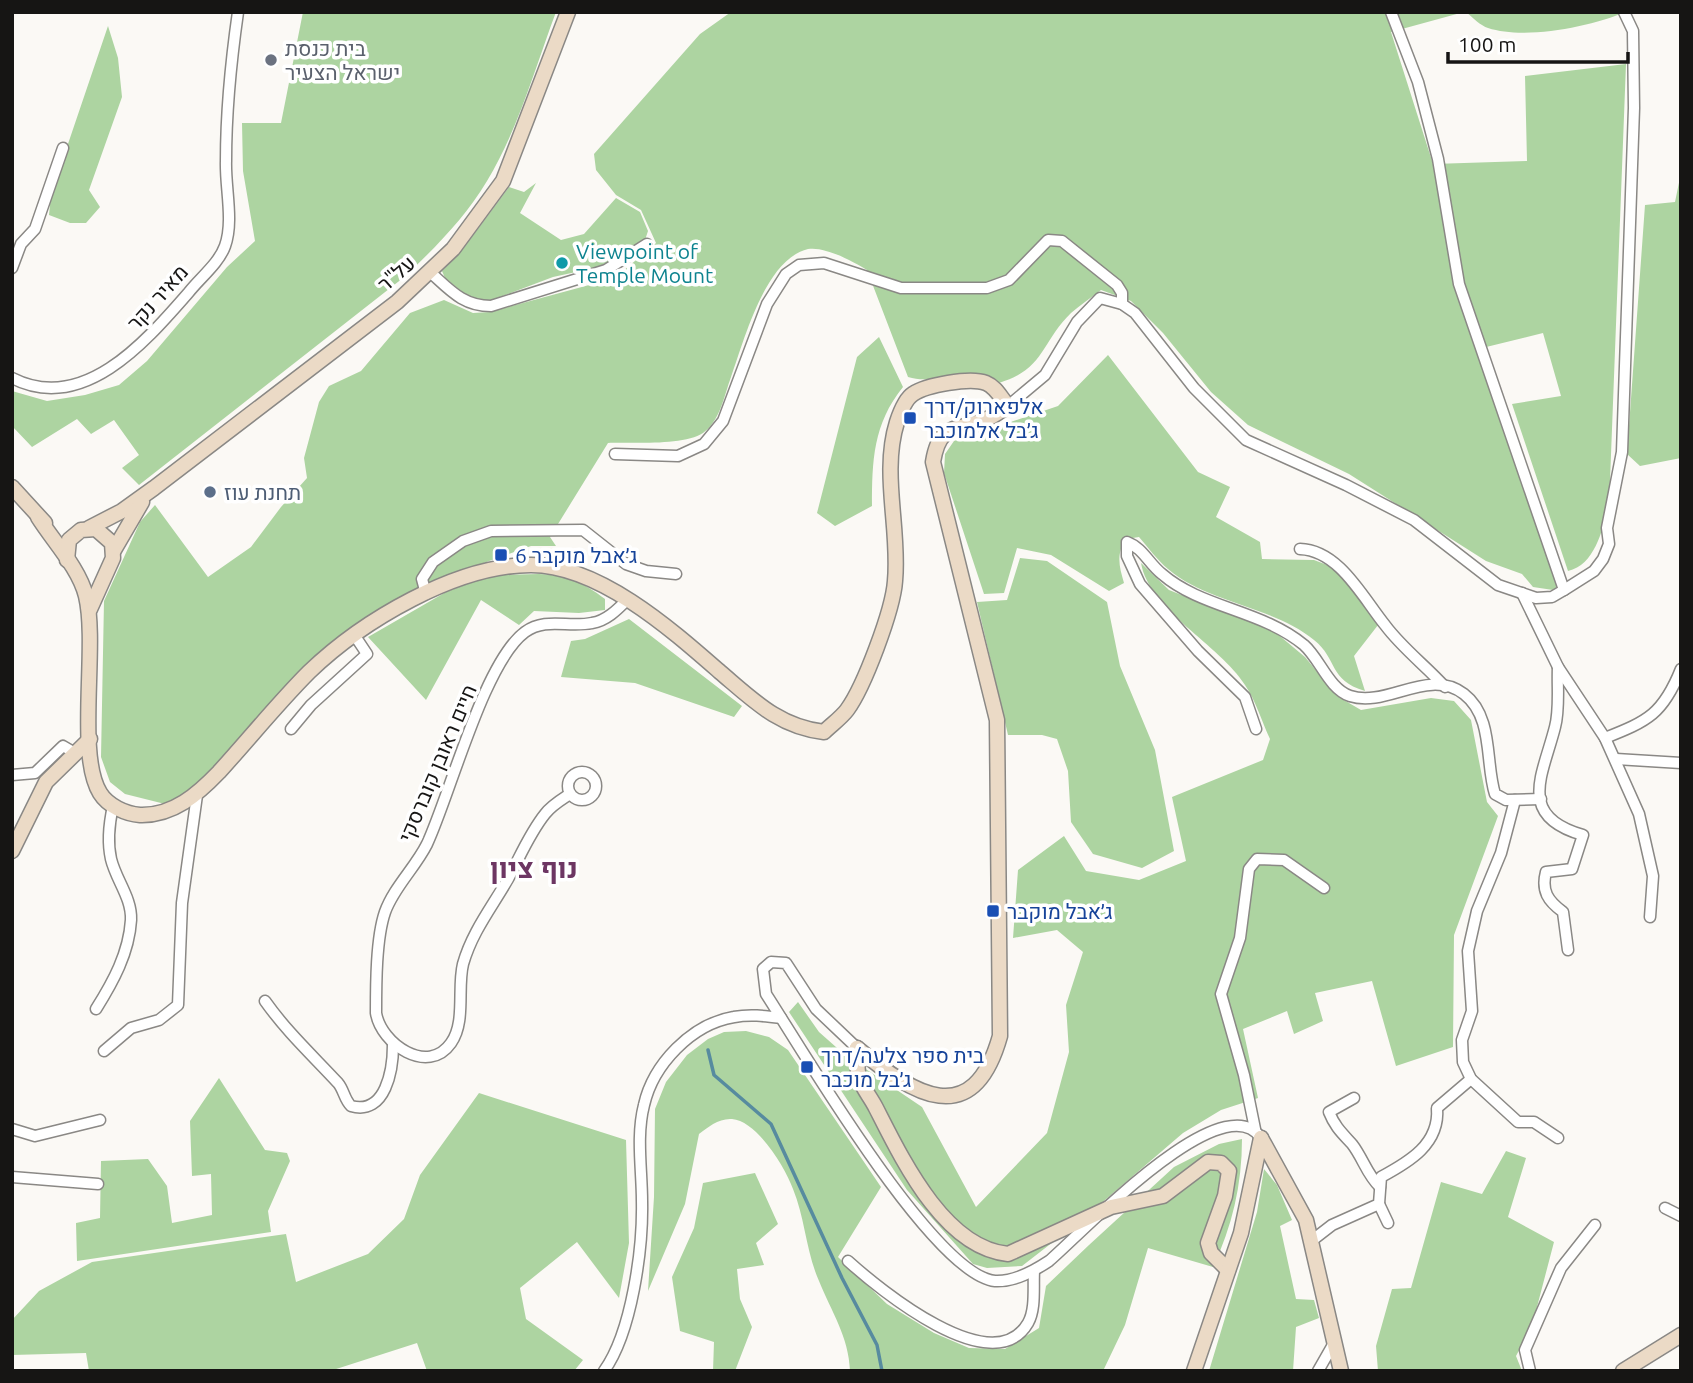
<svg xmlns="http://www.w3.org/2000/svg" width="1693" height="1383" font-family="Ubuntu,Heebo,sans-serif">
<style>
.green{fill:#add4a1}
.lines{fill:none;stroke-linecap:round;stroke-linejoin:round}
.stream{stroke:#578b9f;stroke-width:3.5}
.street-casing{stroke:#8a8885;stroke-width:13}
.secondary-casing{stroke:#8a8885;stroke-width:17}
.street{stroke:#fff;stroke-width:10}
.secondary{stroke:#ebdac6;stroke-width:14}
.worship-dot{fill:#6b7280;stroke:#fff;stroke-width:2.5}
.culture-dot{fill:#0f9aa8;stroke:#fff;stroke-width:2.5}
.transit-dot{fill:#1a4fb4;stroke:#fff;stroke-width:2.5}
.service-dot{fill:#5c6f8a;stroke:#fff;stroke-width:2.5}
.labels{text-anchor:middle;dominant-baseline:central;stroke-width:7;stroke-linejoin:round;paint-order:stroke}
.worship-label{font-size:21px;fill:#5b616d;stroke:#fff;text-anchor:start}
.culture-label{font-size:21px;fill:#0d838f;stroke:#fff;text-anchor:start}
.street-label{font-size:21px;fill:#161514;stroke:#fff}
.transit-label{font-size:21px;fill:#164399;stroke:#fff;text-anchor:start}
.service-label{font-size:21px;fill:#4e5e75;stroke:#fff;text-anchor:start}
.district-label{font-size:28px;font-weight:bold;fill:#6d3663;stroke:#fff}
</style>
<rect width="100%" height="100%" fill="#fbf9f5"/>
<!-- green -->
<g class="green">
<path d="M303,12h253c-21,56 -38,118 -69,169 -22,37 -53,68 -84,97l-264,207 -17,-17 17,-13 -25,-35 -23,14 -14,-15 -45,28 -20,-21v-35l35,10 38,-6 34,-10 28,-24 80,-94 28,-26 -12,-70 -1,-48h39z"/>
<path d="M731,12h733l-73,20 42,132 94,-3 -2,-85 101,-12 -17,443c-7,23 -14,58 -41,64l-56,-167 49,-8 -18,-63 -65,16 70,212 14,22 -9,7 -20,-3 -11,-13 -36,-13 -137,-87 -101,-49 -37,-33 -48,-59 -32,-32 -30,-11c-10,8 -21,15 -30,23 -30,29 -26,56 -72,70 -33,-23 -59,4 -91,-6l-41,-107c-13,-8 -42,-24 -59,-21 -43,10 -64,92 -77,128 -7,19 -11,44 -28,56 -19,13 -72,9 -95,10l-58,94 6,9h-25l-89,32 -65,39 -199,184 -13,3 -40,-10 -15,-12 -9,-25 3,-156 36,-79 15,-17 53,72 43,-30 30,-40 26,-29 -3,-20 15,-56 10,-16 32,-15 49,-58 34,-13 29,13 17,-1 125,-34 41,-35 -15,-33 -25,-15 -20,-25 -2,-16 106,-120z"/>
<path d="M1466,12h159c-34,15 -101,28 -137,16 -7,-2 -16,-11 -22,-16z"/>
<path d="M108,26l10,32 4,39 -33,93 11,17 -14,16h-16l-21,-8 2,-21z"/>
<path d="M1681,173v285l-41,8 -13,-12 18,-249 30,-3z"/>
<path d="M536,183l-16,30 41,27 23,-6 32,-36 24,14 8,19 -3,9 -46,27 -46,10 -61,23h-20l-27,-22 -3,-7 21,-22 46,-62 15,5z"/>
<path d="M879,337l24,50c-30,37 -31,74 -31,119l-37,20 -18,-13 40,-156z"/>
<path d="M1108,355l90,117 32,15 -14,30 44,25 2,17 52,1 29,11 42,45 -31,40 11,35c-37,-11 -27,-32 -51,-51 -41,-34 -107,-37 -146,-71 -11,-9 -20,-22 -29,-32l-13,2c-10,15 -7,27 -2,44l-15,8 -58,-36 -34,-7 -13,45 -20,1 -40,-121 1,-19 9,-13 104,-35z"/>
<path d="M1020,558l27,3 60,41 13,64 35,84 19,101 -32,17 -49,-14 -22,-32 -3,-51 -11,-32 -15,-4h-34l-31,-133 30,-2z"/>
<path d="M1141,563l28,27 106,42 30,25 32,39 24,14 70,-12 23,3 17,19 16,82 11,14 -44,119 -1,112 -57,19 -24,-85 -57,12 8,28 -29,13 -7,-23 -44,18 15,69 -37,12 -38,23 -99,85 -62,48 -35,2 -14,-4 -66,-74 -118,-178 9,-10 21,30 26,23 77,52 54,100 71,-74 22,-81 -3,-47 17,-53 -26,-22 -44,8 5,-68 46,-34 22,35 53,9 47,-19 -14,-64 91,-37 7,-21c-8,-17 -14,-38 -25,-54 -25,-40 -96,-75 -104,-122z"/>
<path d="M539,574c26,1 44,8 66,25v11l-26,3 -45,-2 -15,14 -38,-25 -55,100 -58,-63 78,-45 45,-17z"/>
<path d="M629,619l113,87 -8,11 -99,-34 -74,-6 10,-36 14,-2z"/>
<path d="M746,1031l23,6 19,13 93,137 -43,70 49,47 47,29 35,15 36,1 34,-21 7,-42 43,-41 85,-78 45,-23 23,-5c0,46 -10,88 -29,128l-65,-19 -23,77 -22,46h-253c-1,-34 -19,-60 -31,-90 -13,-29 -14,-63 -26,-92 -8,-22 -36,-68 -61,-70 -13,-1 -24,8 -33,15l-14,70 -37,87 6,-94 1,-88 11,-27 21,-27 21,-16 16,-7z"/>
<path d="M219,1078l46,72 22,3 3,8 -22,50 3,21 -194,29 -1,-38 24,-5 1,-57 47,-2 19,27 5,37 40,-8 -1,-41 -19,2 -2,-55z"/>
<path d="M479,1093l147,47 3,103 -10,55 -42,-56 -57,46 6,31 57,41 -9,11h-147l-10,-28 -87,28h-241l-3,-18 -74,2v-35l27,-29 53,-29 194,-28 10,48 72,-28 36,-35 16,-44z"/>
<path d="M1506,1151l20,7 -18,59 46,25 -22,84 -16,30 6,15h-144l-2,-25 16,-57 19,-1 30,-106 41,12z"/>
<path d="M1264,1169l13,16 15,35 -12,6 16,73 18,1 5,18 -23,9 -3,44h-84l48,-159z"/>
<path d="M755,1173l23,51 -22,19 8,22 -27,4 3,30 12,28 -17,44h-22l1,-29 -34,-11 -8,-54 22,-49 9,-45z"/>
</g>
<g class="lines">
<!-- stream -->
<path class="stream" d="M708,1050l6,25 57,49 71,154 35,67 5,26"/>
<defs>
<g id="street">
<path d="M12,268l9,-24 14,-15 28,-81"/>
<path d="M430,272c20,18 33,34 61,34l115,-36 41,-26"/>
<path d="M12,378c72,37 135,-38 177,-86 11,-14 30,-29 36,-46 9,-25 0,-59 1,-85 0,-49 5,-100 12,-149"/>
<path d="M1008,406l37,-31 32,-53 23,-24 22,6 13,9 59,75 52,52 100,45 68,35 84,65 38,13 16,-1 12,-7 -105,-306 -21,-125 -20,-77 -27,-70"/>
<path d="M615,454l63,2 26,-12 19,-23 44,-117 19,-30 13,-9 25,-2 77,25h86l22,-8 39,-40 14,1 55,44 5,8v11"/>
<path d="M1300,549c39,1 63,49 85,76 17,23 41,41 60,62"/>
<path d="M1564,590l30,-19 9,-12 6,-15 -2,-16 15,-76 12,-344 -1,-77 -9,-19"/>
<path d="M1522,593l36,74 47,71 34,76 14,62 -3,41"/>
<path d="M426,594l-4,-15 11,-17 30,-21 28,-10 92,-1 43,34 20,7 30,3"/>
<path d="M1558,667c-1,19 2,42 -3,60 -12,48 -39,89 28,108l-11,34 -26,3c-5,19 2,29 17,40l5,38"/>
<path d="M291,729l20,-24 56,-51 -12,-18"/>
<path d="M1256,729l-11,-32 -47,-46 -58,-67 -13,-28v-14c16,6 22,22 35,32 39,34 100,36 142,71 16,14 25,44 46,51 37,12 78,-29 114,-2 30,23 21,69 31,100l11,6 35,-1"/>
<path d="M1605,738c43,-17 58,-24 76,-69"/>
<path d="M1616,759l65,4"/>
<circle cx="582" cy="786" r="14"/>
<path d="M12,775l23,-2 28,-27 12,7"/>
<path d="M570,794c-9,6 -18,11 -25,20 -16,20 -25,43 -37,65 -16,28 -36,53 -45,85 -6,24 3,58 -12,79 -23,33 -70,1 -75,-30 0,-28 0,-75 9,-101 9,-25 30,-44 42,-68 23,-49 57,-182 98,-212 21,-15 43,-4 67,-9 14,-2 25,-13 35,-23"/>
<path d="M1515,800l-14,53 -24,58 -9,40 4,60 -10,29 1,22 8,17 47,43h16l24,16"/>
<path d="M265,1001c22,31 47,54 73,82 6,7 6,16 13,23 35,10 42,-37 42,-61"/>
<path d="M96,1009c17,-27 33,-56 35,-89 1,-22 -15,-40 -20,-61 -4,-18 -2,-35 2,-53"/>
<path d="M857,1048l-41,-39 -30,-46 -15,-1 -8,7 3,25c37,57 168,281 229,287 20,1 39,-10 54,-20 32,-27 174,-179 212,-123"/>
<path d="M104,1051l27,-23 28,-8 19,-15 4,-102 15,-108"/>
<path d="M1354,1098l-25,14c6,15 13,21 23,32 11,14 15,31 28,43"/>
<path d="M12,1129l23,7 65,-16"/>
<path d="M1255,1129l-11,-54 -23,-81 19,-56 9,-69 8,-10 27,1 40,28"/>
<path d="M12,1177l86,7"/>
<path d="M1379,1204l9,19"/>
<path d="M1665,1208l16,8"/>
<path d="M1310,1242l22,-17 47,-21 2,-27c28,-15 59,-33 56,-69l34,-29"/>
<path d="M848,1261c31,28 145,122 180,62 8,-14 5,-36 6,-52"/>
<path d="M604,1371c28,-39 39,-123 38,-170 0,-31 -6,-65 2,-96 9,-40 47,-81 90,-88 16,-3 31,-1 47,1"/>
<path d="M1318,1371l16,-28"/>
<path d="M1530,1371l-5,-21 36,-82 34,-43"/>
</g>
<g id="secondary">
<path d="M12,487l33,36"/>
<path d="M38,517c15,24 41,51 48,79 12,50 -10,158 14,197 8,13 26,21 40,22 33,1 58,-21 79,-43 30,-33 59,-69 90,-100 53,-51 147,-107 222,-107 68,0 141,65 189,107 33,28 59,55 104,60 7,-7 17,-14 23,-22 17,-23 46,-100 48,-129 5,-52 -14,-108 2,-159 3,-9 8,-23 16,-28 13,-9 57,-17 73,-11 10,4 15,15 22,23 -6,4 -13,9 -19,12 -30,15 -49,1 -56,44l64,258 3,316c-27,96 -87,59 -143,12"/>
<path d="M89,528l33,-17 32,-23 243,-186 56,-53 50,-68 65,-169"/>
<path d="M114,550l28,-48"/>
<path d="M67,560l2,-20 12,-10 15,-1 16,14 1,15 -23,51"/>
<path d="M12,851l34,-69 44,-43"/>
<path d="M857,1048c1,10 -1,24 3,32 4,10 11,18 16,28 26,51 68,140 132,146l103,-47 52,-11 45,-34 13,1 8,8 -4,25 -17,47 3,10 17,17"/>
<path d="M1261,1138l45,82 35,151"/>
<path d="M1194,1371l47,-138 20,-95"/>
<path d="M1623,1371l58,-36"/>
</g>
</defs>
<!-- street casing -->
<use href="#street" class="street-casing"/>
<!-- secondary casing -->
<use href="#secondary" class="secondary-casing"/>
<!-- street -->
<use href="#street" class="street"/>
<!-- secondary -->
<use href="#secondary" class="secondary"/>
</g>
<!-- markers -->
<circle class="worship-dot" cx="271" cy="60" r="7"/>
<circle class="culture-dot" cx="562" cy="263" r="7"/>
<g class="transit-dot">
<rect x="903" y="411" width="14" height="14" rx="3.5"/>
<rect x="494" y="548" width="14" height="14" rx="3.5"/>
<rect x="986" y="904" width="14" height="14" rx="3.5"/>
<rect x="800" y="1060" width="14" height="14" rx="3.5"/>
</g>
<circle class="service-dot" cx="210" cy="492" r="7"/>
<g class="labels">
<!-- worship labels -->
<g class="worship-label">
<text x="285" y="48">בית כנסת<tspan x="285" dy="24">ישראל הצעיר</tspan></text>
</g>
<!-- culture labels -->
<g class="culture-label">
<text x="576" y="251">Viewpoint of<tspan x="576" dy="24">Temple Mount</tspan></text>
</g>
<!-- street labels -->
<g class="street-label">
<text transform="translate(396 273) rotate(-41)">על"ר</text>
<text transform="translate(157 297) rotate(-48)">מאיר נקר</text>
<text transform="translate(437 763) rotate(-67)">חיים ראובן קוברסקי</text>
</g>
<!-- transit labels -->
<g class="transit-label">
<text x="924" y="406">אלפארוק/דרך<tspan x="924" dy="24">ג׳בל אלמוכבר</tspan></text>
<text x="515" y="555">ג׳אבל מוקבר 6</text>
<text x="1007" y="911">ג׳אבל מוקבר</text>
<text x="821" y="1055">בית ספר צלעה/דרך<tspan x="821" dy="24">ג׳בל מוכבר</tspan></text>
</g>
<!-- service labels -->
<g class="service-label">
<text x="224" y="492">תחנת עוז</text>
</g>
<!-- district labels -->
<g class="district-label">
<text x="534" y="867">נוף ציון</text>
</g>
</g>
<!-- border -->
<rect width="1693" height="1383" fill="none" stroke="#161514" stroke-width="28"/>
<!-- scale -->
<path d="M1448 52v10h180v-10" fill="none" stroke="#161514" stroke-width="3.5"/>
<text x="1458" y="52" font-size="21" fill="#161514" stroke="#ffffff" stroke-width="5" paint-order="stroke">100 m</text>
</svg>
